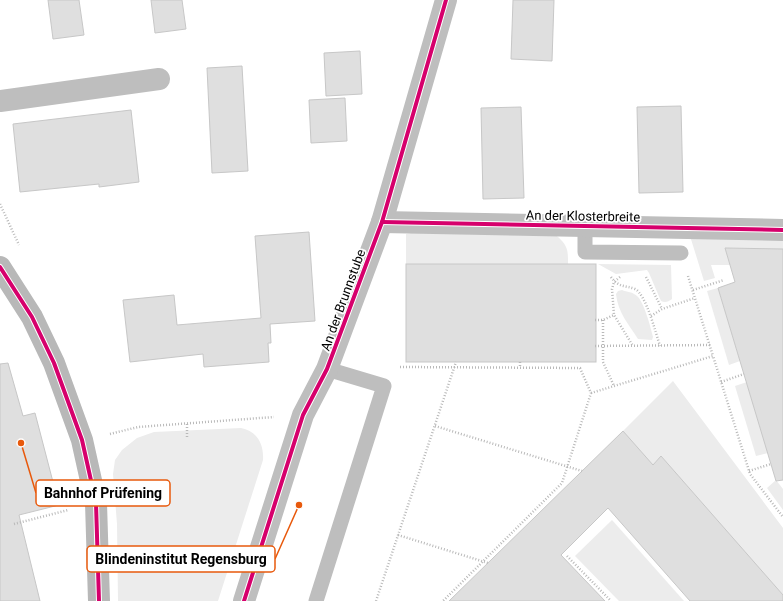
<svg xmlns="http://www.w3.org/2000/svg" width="783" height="601" font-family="Roboto,sans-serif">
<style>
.green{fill:#ececec}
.building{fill:#dfdfdf;stroke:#c7c7c7}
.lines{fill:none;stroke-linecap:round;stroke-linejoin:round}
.path{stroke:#b9b9b9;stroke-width:2.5;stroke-dasharray:1 2;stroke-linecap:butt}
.lane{stroke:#bebebe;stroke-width:15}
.street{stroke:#bebebe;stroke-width:22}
.secondary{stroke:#b8b8b8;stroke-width:22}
.cycleway-casing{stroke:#fff;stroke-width:6}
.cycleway{stroke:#d6006c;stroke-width:4}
.labels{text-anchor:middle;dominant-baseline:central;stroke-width:3.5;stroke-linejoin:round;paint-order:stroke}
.street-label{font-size:13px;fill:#000;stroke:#fff}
.leader{fill:none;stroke:#e8590c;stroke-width:1.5}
.callout-dot{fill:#e8590c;stroke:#fff;stroke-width:1.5}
.callout{fill:#fff;stroke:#e8590c;stroke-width:1.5}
.callout-label{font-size:14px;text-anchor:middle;font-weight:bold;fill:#000}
</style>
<rect width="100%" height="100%" fill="#fff"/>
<!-- green -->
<g class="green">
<path d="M412,233l145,3c11,10 11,14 11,28h-162v-30z"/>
<path d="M690,236l93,1v12l-58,-1 5,17h-19l4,13 -11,3z"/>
<path d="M598,264l73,1 1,34c-4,3 -7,4 -11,2l-12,-28 -2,-3 -31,4z"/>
<path d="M718,288l22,73 -11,4 -22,-74z"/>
<path d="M622,290c5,2 11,2 15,6 7,6 14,32 16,41l-1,3 -14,-1c-10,-16 -20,-26 -22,-45l2,-3z"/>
<path d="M673,381l110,147v67l-122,-139 -8,9 -30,-34z"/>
<path d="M747,382l21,71 -12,3 -21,-70z"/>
<path d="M241,428c16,3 23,16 22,32l-45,141h-100l-1,-77 -4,-50 2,-14 7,-10 15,-12 17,-6z"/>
<path d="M776,480l7,9v21l-16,-22z"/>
<path d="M612,520l72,81h-65l-44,-45z"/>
</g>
<!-- building -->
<g class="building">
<path d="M48,0h31l5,35 -31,4z"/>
<path d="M151,0h31l4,29 -31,4z"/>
<path d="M513,0h41l-2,61 -41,-2z"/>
<path d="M360,51l2,43 -36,2 -2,-43z"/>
<path d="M242,66l6,105 -36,2 -5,-105z"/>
<path d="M345,98l2,43 -36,2 -2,-43z"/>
<path d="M681,106l2,86 -44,1 -2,-86z"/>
<path d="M521,107l3,91 -41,1 -2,-91z"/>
<path d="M131,110l8,72 -40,5v-3l-79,8 -7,-68z"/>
<path d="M309,232l6,89 -45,3 1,19h-3l1,19 -65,5 -1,-13 -73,8 -7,-62 51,-5 3,30 84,-7 -6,-82z"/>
<path d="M725,248l58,1v231l-7,1 -58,-193 17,-6z"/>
<rect x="406" y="264" width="190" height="98"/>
<path d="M8,363l15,53 12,-3 24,92 -40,10 21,86h-40v-237z"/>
<path d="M623,431l30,34 8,-9 122,139v6h-93l-82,-93 -47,47 44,46h-156z"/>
</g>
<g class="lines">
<!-- path -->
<g class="path">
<path d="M0,204l19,41"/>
<path d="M688,276l25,80"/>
<path d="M611,277c8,11 14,8 24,12 11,5 21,45 25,57"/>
<path d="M620,277l-6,5 -2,7 2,26 19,31"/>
<path d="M646,277l16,32"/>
<path d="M693,290l31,-10"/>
<path d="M651,316l11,-7 33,-11"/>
<path d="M595,320h8l11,-5"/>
<path d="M603,320v42l11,24"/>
<path d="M595,346l115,-1"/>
<path d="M520,362v6"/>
<path d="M400,367l180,1 11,25 -29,90 -119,118"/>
<path d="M721,382l23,-8"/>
<path d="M591,393l122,-37 37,118 33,43"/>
<path d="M187,424v14"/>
<path d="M435,426l147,45"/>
<path d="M110,434l28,-7 136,-10"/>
<path d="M749,471l22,-7"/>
<path d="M14,524l54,-14"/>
<path d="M398,535l90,28"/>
<path d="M567,556l44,45"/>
<path d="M376,601l80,-239"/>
</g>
<!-- lane -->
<g class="lane">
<path d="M585,226v26l96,1"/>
<path d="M316,601l68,-215 -57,-17"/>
</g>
<!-- street -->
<g class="street">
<path d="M0,101l159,-22"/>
<path d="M382,222l401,8"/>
<path d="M244,601l59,-186 24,-46 55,-147 64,-222"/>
</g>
<!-- secondary -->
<path class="secondary" d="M0,267l32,50 22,46 28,77 14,63 3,98"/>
<defs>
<g id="cycleway">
<path d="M382,222l401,8"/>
<path d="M0,267l32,50 22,46 28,77 14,63 3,98"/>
<path d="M244,601l59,-186 24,-46 55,-147 64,-222"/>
</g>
</defs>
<!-- cycleway casing -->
<use href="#cycleway" class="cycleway-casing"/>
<!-- cycleway -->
<use href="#cycleway" class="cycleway"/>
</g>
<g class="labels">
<!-- street labels -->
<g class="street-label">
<text transform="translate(583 216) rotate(1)">An der Klosterbreite</text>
<text transform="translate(343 300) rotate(-70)">An der Brunnstube</text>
</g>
</g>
<!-- callouts -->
<path class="leader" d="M21 443L36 493M299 505L275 559"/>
<g class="callout-dot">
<circle cx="21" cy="443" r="4"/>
<circle cx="299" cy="505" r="4"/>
</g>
<g class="callout">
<rect x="36" y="480" width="134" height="26" rx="4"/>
<rect x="87" y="546" width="188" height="26" rx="4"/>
</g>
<g class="callout-label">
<text x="103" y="498">Bahnhof Prüfening</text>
<text x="181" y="564">Blindeninstitut Regensburg</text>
</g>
</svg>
